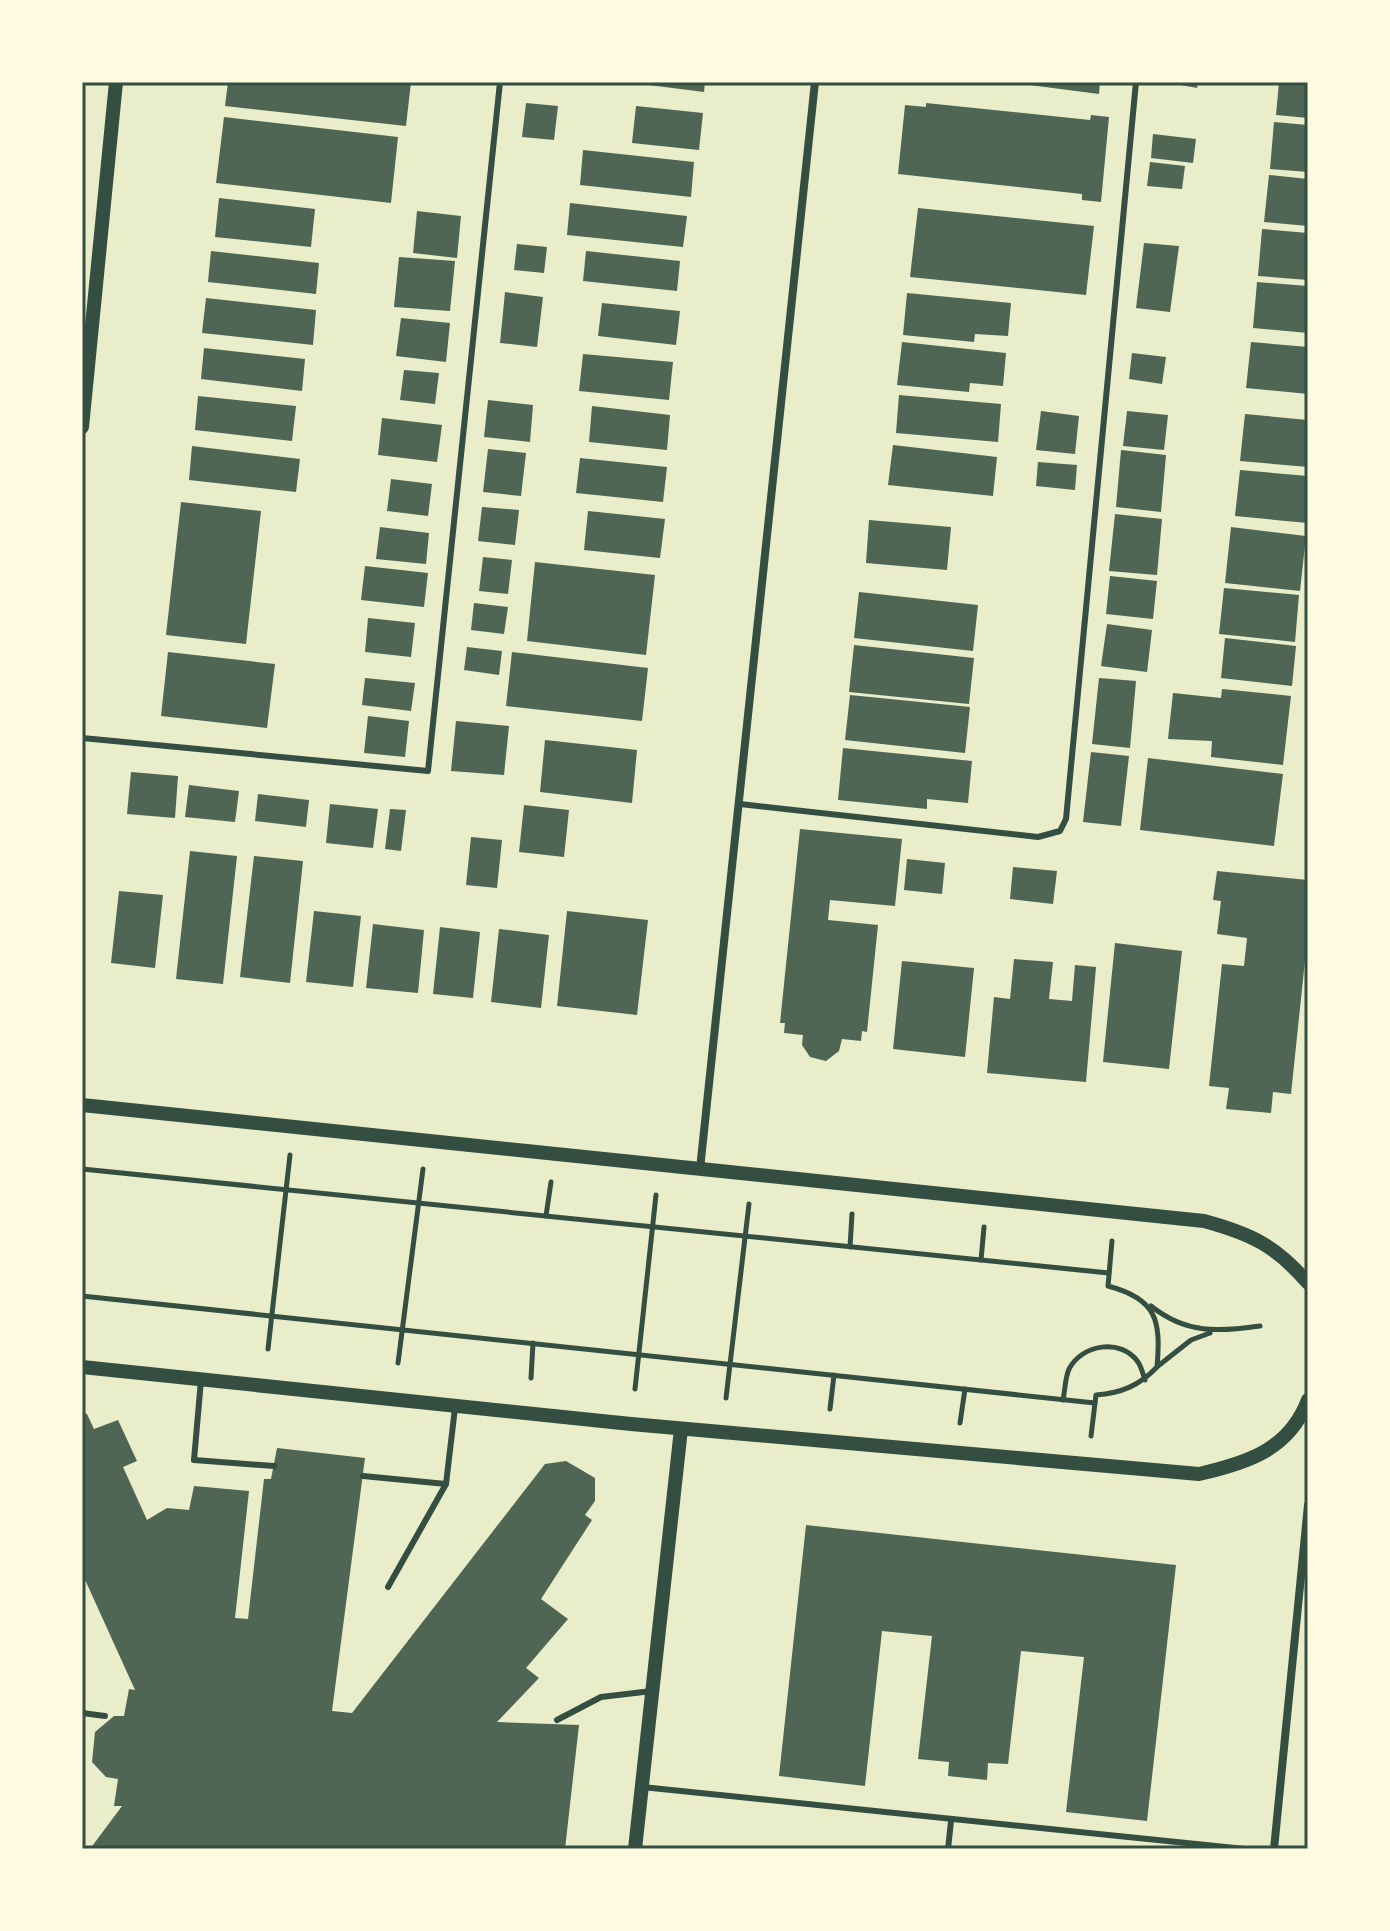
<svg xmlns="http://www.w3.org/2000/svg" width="1390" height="1931" font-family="'Source Sans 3',sans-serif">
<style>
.building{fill:#4f6655}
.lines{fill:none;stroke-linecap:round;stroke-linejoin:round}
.path{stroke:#344e41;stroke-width:5}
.service{stroke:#344e41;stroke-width:6}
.minor{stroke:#344e41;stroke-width:8}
.tertiary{stroke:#344e41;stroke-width:14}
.neatline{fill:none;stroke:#344e41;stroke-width:3}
</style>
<rect width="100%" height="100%" fill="#e9edc9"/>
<!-- building -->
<g class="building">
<path d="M228,82h183l-5,44 -181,-20z"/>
<path d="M625,82h80l-1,10z"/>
<path d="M1007,82h93l-1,12z"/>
<path d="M1165,82h33l-1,6z"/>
<path d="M1279,82h29v36l-32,-3z"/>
<path d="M526,103l32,3 -4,34 -32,-3z"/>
<path d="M926,103l164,17 1,-5 18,2 -8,85 -19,-2v-6l-184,-20 7,-69 21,2z"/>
<path d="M636,106l67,7 -4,37 -67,-7z"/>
<path d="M224,117l174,20 -7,66 -175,-20z"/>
<path d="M1274,122l34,3v47l-38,-3z"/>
<path d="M1153,134l43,5 -3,24 -42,-5z"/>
<path d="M583,150l111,12 -3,35 -111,-12z"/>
<path d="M1150,162l35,4 -3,23 -35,-3z"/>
<path d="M1269,175l39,4v47l-44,-4z"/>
<path d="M219,198l96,11 -4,38 -96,-10z"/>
<path d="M570,203l117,13 -4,31 -116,-12z"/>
<path d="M918,208l176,18 -8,69 -176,-18z"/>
<path d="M417,211l44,5 -4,42 -44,-5z"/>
<path d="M1262,229l46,4v47l-50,-4z"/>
<path d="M1144,243l35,3 -9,66 -34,-4z"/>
<path d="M517,244l30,3 -3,26 -30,-3z"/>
<path d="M211,251l108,12 -3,31 -108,-12z"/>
<path d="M586,251l94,10 -3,30 -94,-10z"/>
<path d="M399,257l56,4 -5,50 -56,-4z"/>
<path d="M1257,282l51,4v47l-55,-5z"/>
<path d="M505,292l38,5 -6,50 -37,-4z"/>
<path d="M907,293l104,10 -3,33 -33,-2 -1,8 -71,-7z"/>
<path d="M206,298l110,12 -3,35 -111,-12z"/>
<path d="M602,303l78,8 -4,34 -78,-9z"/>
<path d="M401,318l49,5 -4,39 -50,-6z"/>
<path d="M902,342l104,11 -3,33 -33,-3 -1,9 -72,-7z"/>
<path d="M1251,342l57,5v47l-62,-6z"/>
<path d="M204,348l101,11 -3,32 -101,-12z"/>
<path d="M1132,353l34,4 -4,27 -33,-5z"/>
<path d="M583,354l90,8 -4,38 -90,-9z"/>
<path d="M404,370l35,3 -4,31 -35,-4z"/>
<path d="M899,395l102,9 -3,38 -102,-9z"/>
<path d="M198,396l98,10 -4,35 -97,-11z"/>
<path d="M488,400l45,5 -3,37 -46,-5z"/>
<path d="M592,406l78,9 -3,35 -78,-8z"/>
<path d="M1041,411l38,5 -4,38 -39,-4z"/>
<path d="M1127,411l41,4 -4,35 -41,-4z"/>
<path d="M1245,414l63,6v47l-68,-6z"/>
<path d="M382,418l60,7 -5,37 -59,-7z"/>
<path d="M893,445l104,12 -4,39 -105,-11z"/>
<path d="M192,446l108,13 -4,33 -107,-12z"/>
<path d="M488,449l38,4 -5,43 -38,-4z"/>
<path d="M1121,450l45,5 -5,57 -45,-5z"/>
<path d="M580,458l87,9 -4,35 -87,-9z"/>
<path d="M1038,462l39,3 -2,25 -39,-4z"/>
<path d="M1240,470l68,6 -1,47 -72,-7z"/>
<path d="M391,479l41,5 -4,32 -41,-5z"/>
<path d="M181,502l80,9 -15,133 -80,-9z"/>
<path d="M482,507l37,3 -4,35 -37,-4z"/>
<path d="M588,511l77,8 -5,39 -76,-8z"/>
<path d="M1115,514l47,5 -5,56 -48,-4z"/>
<path d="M869,520l82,7 -4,43 -81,-7z"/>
<path d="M380,527l49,6 -3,31 -50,-5z"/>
<path d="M1231,527l75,9 -6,55 -75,-8z"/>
<path d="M483,557l29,3 -4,34 -29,-3z"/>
<path d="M535,562l120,13 -9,80 -119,-14z"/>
<path d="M365,566l63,7 -4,34 -63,-7z"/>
<path d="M1110,576l47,5 -4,38 -47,-5z"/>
<path d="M1224,588l75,7 -4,47 -76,-8z"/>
<path d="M859,592l119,13 -5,46 -119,-13z"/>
<path d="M474,603l34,4 -4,27 -33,-4z"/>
<path d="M368,618l47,5 -4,34 -46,-5z"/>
<path d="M1107,624l45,6 -5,42 -46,-6z"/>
<path d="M1225,638l71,8 -4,40 -71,-8z"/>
<path d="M854,645l120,13 -5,46 -120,-12z"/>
<path d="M467,647l35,4 -3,24 -35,-5z"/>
<path d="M168,652l107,12 -8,64 -106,-12z"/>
<path d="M512,652l136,16 -6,53 -136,-15z"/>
<path d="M365,678l50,5 -4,28 -49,-6z"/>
<path d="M1099,678l37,3 -6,67 -38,-4z"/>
<path d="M1222,689l69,7 -8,69 -72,-8 1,-16 -44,-2 5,-46 48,5z"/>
<path d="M850,695l120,12 -5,46 -120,-13z"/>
<path d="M368,716l41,5 -4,36 -41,-4z"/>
<path d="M456,721l53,5 -5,49 -53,-4z"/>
<path d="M545,740l92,10 -5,53 -92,-11z"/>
<path d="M843,748l129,13 -4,42 -41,-4v10l-89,-9z"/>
<path d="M1091,752l38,4 -8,70 -38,-4z"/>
<path d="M1148,758l135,16 -9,72 -134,-16z"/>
<path d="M131,772l47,4 -3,42 -48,-4z"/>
<path d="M189,785l50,6 -4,31 -50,-5z"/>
<path d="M258,794l51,6 -3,27 -51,-6z"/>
<path d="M330,804l48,5 -5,39 -47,-5z"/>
<path d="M524,805l45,5 -5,47 -45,-5z"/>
<path d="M390,809l16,1 -5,41 -16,-2z"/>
<path d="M800,829l102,10 -7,67 -65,-6 -2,20 50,5 -11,107 -5,-1 -1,10 -19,-2 -3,12 -13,10 -16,-4 -8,-12 1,-10 -19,-2 1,-10h-5z"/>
<path d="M471,837l31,3 -5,48 -31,-3z"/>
<path d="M190,851l47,5 -14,128 -47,-5z"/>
<path d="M254,856l49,5 -13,122 -50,-6z"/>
<path d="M907,859l38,4 -3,31 -38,-4z"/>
<path d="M1013,867l44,4 -4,33 -43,-5z"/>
<path d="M1217,871l91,9v52l-17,162 -18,-2 -2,21 -45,-4 3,-21 -20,-2 13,-122 22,2 3,-28 -30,-4 4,-33 -8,-1z"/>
<path d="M119,891l44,4 -8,73 -44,-5z"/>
<path d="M314,911l47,5 -8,71 -47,-5z"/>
<path d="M567,911l81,9 -11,95 -80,-9z"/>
<path d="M373,924l51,6 -6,63 -52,-5z"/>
<path d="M440,927l40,5 -7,66 -40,-4z"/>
<path d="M499,929l50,6 -8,73 -50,-6z"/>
<path d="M1115,943l67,8 -13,118 -66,-7z"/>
<path d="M1014,959l39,3 -4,37 23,2 3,-36 21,2 -10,115 -99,-9 7,-76 16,2z"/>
<path d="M902,961l72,7 -9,89 -72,-8z"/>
<path d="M82,1412l5,2 7,15 24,-9 19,41 -14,6 24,53 20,-12 22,2 5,-24 55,5 -14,127 13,1 16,-140h7l6,-31 88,10 -33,253 20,2 193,-249 21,-3 29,17v23l-10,14 7,5 -51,79 27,20 -42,49 13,10 -42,44 82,3 -14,124h-475l32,-43h-8l4,-27 -12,-2 -14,-15 3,-30 19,-16h10l5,-27 6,1 -53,-117z"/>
<path d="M806,1525l370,40 -29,256 -81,-9 18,-155 -63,-6 -13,113 -20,-1 -1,17 -39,-4 1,-14 -31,-3 14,-123 -50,-5 -17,155 -86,-10z"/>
</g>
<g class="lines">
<!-- path -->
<g class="path">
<path d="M82,1169l1027,104"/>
<path d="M546,1216l5,-34"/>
<path d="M850,1247l2,-33"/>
<path d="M981,1260l3,-33"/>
<path d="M82,1296l1013,107"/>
<path d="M1151,1306c35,28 67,26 109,20"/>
<path d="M268,1349l22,-194"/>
<path d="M398,1363l25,-194"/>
<path d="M1158,1366l33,-26 19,-7"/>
<path d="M531,1378l2,-35"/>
<path d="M635,1389l21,-194"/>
<path d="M726,1398l23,-194"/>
<path d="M1063,1400c2,-9 2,-22 6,-31 13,-25 52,-31 69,-7 3,4 5,12 7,18"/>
<path d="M830,1409l4,-34"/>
<path d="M960,1423l5,-34"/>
<path d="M1091,1436l5,-41c25,-2 43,-9 61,-28 4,-47 0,-68 -49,-81l4,-45"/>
</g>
<!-- service -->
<g class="service">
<path d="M82,738l346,33 72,-689"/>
<path d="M740,804l298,33 22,-6 6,-12 70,-737"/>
<path d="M201,1380l-7,80 80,6"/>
<path d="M363,1476l83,8 9,-76"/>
<path d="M388,1587l58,-103"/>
<path d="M82,1713l23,3"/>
<path d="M557,1720l44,-23 51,-6"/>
<path d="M642,1787l603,62"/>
<path d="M948,1849l3,-28"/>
</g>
<!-- minor -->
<g class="minor">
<path d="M700,1169l115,-1087"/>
<path d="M1274,1849l34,-344"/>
</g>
<!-- tertiary -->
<g class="tertiary">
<path d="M82,427l34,-345"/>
<path d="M82,1105l1122,116c48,13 72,25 104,62"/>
<path d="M82,1367l549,57 568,50c48,-11 90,-24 109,-74"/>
<path d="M635,1849l46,-420"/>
</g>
</g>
<!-- border -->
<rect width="1390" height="1931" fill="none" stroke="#fefae0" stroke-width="168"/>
<rect x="84" y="84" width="1222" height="1763" class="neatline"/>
</svg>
